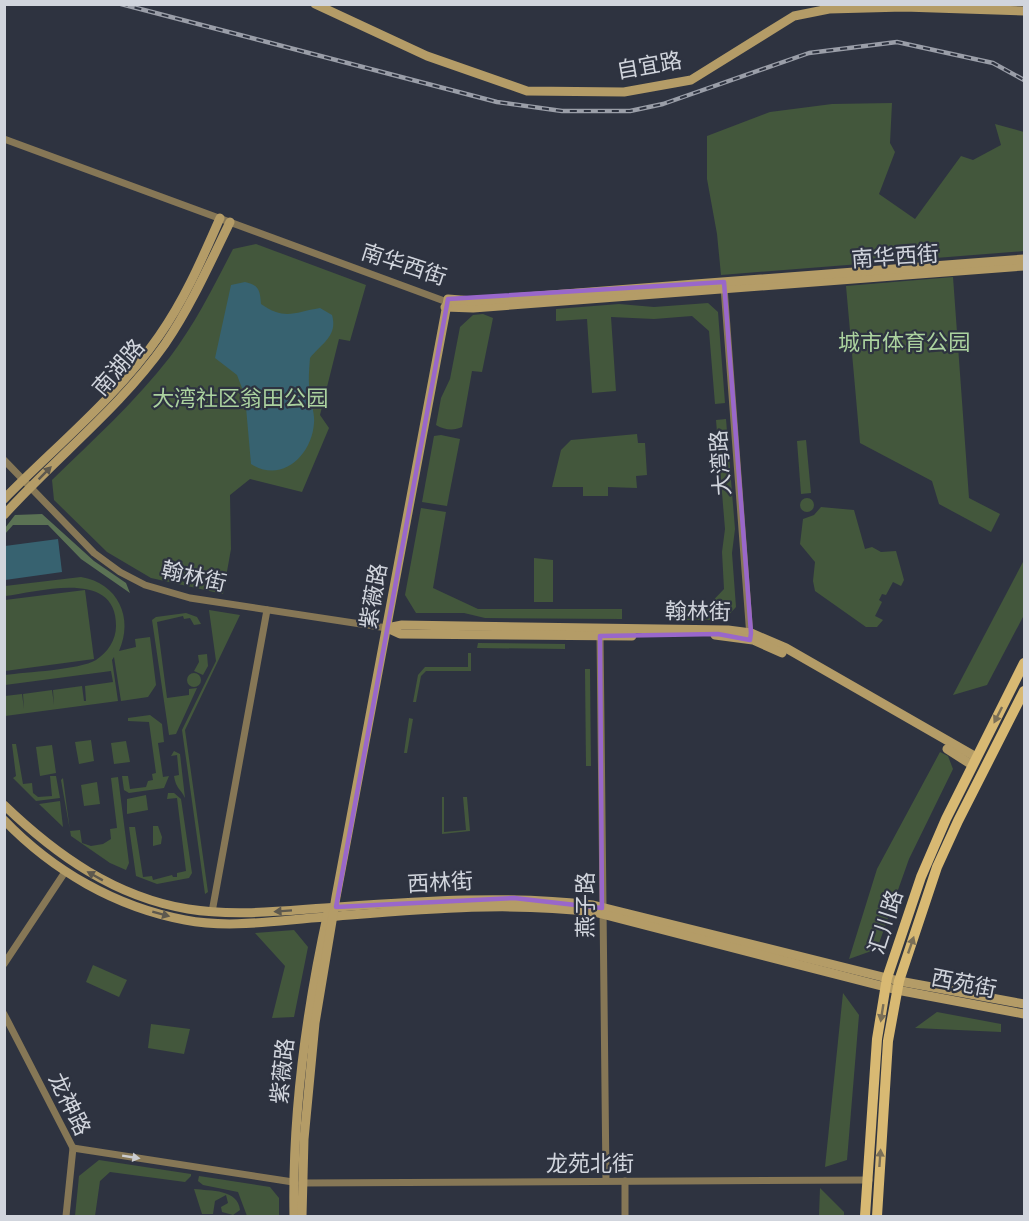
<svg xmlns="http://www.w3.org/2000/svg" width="1029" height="1221" font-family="'Space Grotesk','Noto Sans SC',sans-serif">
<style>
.green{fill:#43573c}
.forest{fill:#5b7254}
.water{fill:#376270}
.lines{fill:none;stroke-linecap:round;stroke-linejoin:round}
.street{stroke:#867756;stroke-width:7}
.secondary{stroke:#b49c67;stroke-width:9}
.primary{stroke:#d8b973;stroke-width:10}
.rail-casing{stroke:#9a9ea8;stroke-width:4.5}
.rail{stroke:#2e3340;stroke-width:2;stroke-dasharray:7;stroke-linecap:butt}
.oneway{fill:#5d584e}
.oneway2{fill:#7a6f57}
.oneway3{fill:#caccd0}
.marked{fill:none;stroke:#9967ca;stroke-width:4.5;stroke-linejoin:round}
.labels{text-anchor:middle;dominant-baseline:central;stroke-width:4.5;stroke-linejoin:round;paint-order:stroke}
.street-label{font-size:22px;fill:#d1d5dd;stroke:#2e3340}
.park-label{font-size:22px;fill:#abd29f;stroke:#2e3340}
</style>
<rect width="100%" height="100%" fill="#2e3340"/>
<!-- green -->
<g class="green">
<path d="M892,103l-2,40 5,9 -16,42 36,25 46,-63 12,4 28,-15 -6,-21 29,8v119l-303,24 -4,-41 -10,-55v-43l63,-24 62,-8z"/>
<path d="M256,244l110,41 -16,56 -11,-2 -19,76 9,13 -27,64 -52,-13 -20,16 1,54 -8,45 -72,-16 -44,-26 -53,-52 -2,-20c41,-40 83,-78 118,-123 25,-33 44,-71 63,-108z"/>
<path d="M953,277l16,221 31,16 -9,18 -52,-28 -7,-23 -72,-38 -14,-157z"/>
<path d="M708,303l10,9 7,91 -10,1 -6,-73 -17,-15 -38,3 -43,-2 5,74 -24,2 -5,-74 -31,2v-12l63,-5 35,3z"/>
<path d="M483,314l10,4 -11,54 -10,-1 -10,56c-8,4 -18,3 -26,-2l5,-27 9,-19 10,-52 13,-12z"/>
<path d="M726,419l9,110 -3,24 4,54 -12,13h-42l1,-11h22l19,-20 -2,-37 3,-23 -9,-109z"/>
<path d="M637,434l1,9h7l2,32 -11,1 1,12 -29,-1v9h-25v-9h-31l9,-37 10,-10z"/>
<path d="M441,435l19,4 -13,67 -25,-4 12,-66z"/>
<path d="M806,440l5,53 -10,1 -4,-53z"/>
<circle cx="807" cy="505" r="7"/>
<path d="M821,507l33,3 11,39 7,-2 9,5 15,-1 8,29 -3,6 -8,-4 -7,13 -4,-1 -3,6 3,2 -7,14 8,4 -6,7h-11l-51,-36 -2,-10 2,-19 -15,-18 3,-25 11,-4z"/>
<path d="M421,508l25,4 -13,76 45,21h144v10l-137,-1 -21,-5h-48l-11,-18z"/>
<path d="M534,558l19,2v42h-19z"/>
<path d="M1024,560v55l-37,70 -34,10z"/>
<path d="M81,577c37,6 53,41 38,74l17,-4 -1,-8 15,-2 6,48 -8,12 -27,4 -7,-44 -2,3 6,41 -113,15v-20l17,-2 2,15 -1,-15 29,-4 2,15 -1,-15 29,-4 2,15h2l-1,-15 28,-4 -2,-11 -106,14v-10c21,-3 74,-5 91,-15 12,-8 20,-20 20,-34 1,-58 -78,-34 -111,-30v-10z"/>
<path d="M85,590l9,69 -89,12v-71z"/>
<path d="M209,610l31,5 -55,115 23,162 -3,2 -23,-164 34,-69z"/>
<path d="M186,613l11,4 4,7 -7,1 -4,-7 -6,1 -1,-3 -26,6 10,76 22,-3v-6l8,-1 -21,46 -7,1 -17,-115 4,-3z"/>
<path d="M478,643l87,1v5l-88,-1z"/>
<path d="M468,653h3v18h-45l-5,5 -5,26h-3l5,-27 7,-8h43z"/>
<path d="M207,654l1,12 -5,9 -9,-4 5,-9 -1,-7z"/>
<path d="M585,669h5l1,97h-5z"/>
<circle cx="194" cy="680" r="7"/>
<path d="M150,715l12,9 2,18 -6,1 5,34 6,-1 -5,12 -35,5 -5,-3 -2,-14h6l2,13 16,-2 2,-6 5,-1 -1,-6 4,-1 -7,-51 -21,-1v-3z"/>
<path d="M409,718l4,1 -6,34h-3z"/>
<path d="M91,740l3,21 -15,3 -4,-22z"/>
<path d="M126,741l4,21 -16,2 -3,-21z"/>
<path d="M12,744h4l7,40 9,-1 1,10 5,4 14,-1 -2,-20h6l4,22 -24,3 -23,-23 3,-2z"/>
<path d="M52,745l4,28 -16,3 -4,-29z"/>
<path d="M174,751l6,3 5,44c-4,-9 -9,-9 -11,-22l5,-1 -2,-20 -6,1z"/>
<path d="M940,752l8,4 5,13 -44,90 -32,90 -28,10 28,-90z"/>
<path d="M118,777l11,86 -3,7 -16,-7 -39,-27 -10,-56 2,-2 7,53 10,-1 2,13 9,3 12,-2 8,-5 -1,-10 7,-1 -6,-50z"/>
<path d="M97,782l3,22 -16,2 -3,-21z"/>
<path d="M168,793h6l7,6 11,74 -3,5 -32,6 -21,-8 -7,-49h6l8,50 9,-1 1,4 19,-5 1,2h4v-4l9,-2 -9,-73 -10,1z"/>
<path d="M146,795l2,15 -21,4v-15z"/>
<path d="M442,797h2v35l22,-2 -3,-33h4l3,34 -28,3z"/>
<path d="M60,801l3,26 -24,-23z"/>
<path d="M153,826h5l4,11 -1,7 -8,2z"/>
<path d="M294,930l14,17 -14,70 -22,1 13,-52 -30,-33z"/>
<path d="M93,965l34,15 -8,17 -33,-15z"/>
<path d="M843,993l16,22 -12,145 -22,7z"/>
<path d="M937,1012l64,12v8l-86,-4z"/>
<path d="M151,1024l39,5 -6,25 -36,-6z"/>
<path d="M99,1160l92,14v2l-6,6 -75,-10 -10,9 -5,35h-20l4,-40z"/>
<path d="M199,1176l71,11 9,11v18h-32l-9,-24 -35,-7 -5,-4z"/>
<path d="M820,1188l24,24v4h-25z"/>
<path d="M194,1189c17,2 44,0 46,21l-7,5 -11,-3 -1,-5 7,-4 -2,-8 -11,6 -2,13h-11z"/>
</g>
<!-- forest -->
<path class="forest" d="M42,514l52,47 32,22 4,10 -49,-34 -33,-34h-35l-8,9v-6l10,-13z"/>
<!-- water -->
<g class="water">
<path d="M245,282c14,3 15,8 16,22 24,17 34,8 59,4l12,7c6,21 -10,28 -22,43 -1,13 -2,25 0,37 1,9 5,19 4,28 -2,32 -32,61 -63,41l-6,-68 -8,-21 -22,-17 16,-73z"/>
<path d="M58,539l4,33 -57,8v-34z"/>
</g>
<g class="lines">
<!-- street -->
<g class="street">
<path d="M4,139l443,163"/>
<path d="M724,287l26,350"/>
<path d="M4,460l90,93 26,19 25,13 45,13 197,30"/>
<path d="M600,634l6,546"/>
<path d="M212,912l55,-302"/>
<path d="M4,964l61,-92"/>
<path d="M4,1014l69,134 -7,68"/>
<path d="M73,1148l220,34"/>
<path d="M625,1181v35"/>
<path d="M302,1183l567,-3"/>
</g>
<!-- secondary -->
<g class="secondary">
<path d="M315,4l112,52 100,35 97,1 67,-12 103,-64 35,-7 75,-2 120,4"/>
<path d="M445,307l28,1 551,-42"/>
<path d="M4,499c52,-53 113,-102 155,-163 26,-37 43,-77 61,-118"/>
<path d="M4,515c52,-58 116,-107 161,-171 26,-38 45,-81 65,-122"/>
<path d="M387,628l15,-3 326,5 23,3 35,15 190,109"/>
<path d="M387,628l13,6 232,2"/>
<path d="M715,635l38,5 29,13"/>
<path d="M947,749l25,16"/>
<path d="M4,805c52,50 111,92 184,104 50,8 100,1 150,-2 85,-6 170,-12 255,-2l306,76 125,23"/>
<path d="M4,820c49,51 112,87 181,100 46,9 94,0 141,-3 89,-7 178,-16 268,-5l303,78 127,24"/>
<path d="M294,1216c-2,-102 12,-204 34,-304"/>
<path d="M302,1216l2,-77 11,-116 21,-126 112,-598 25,2 551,-42"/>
</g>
<!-- primary -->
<g class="primary">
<path d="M865,1216l12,-177 10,-61 34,-101 25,-58 78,-156"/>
<path d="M877,1216l11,-175 11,-60 38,-114 21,-46 66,-130"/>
</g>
<defs>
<path id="rail" d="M121,4l376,98 65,9h68l33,-7 146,-51 88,-11 96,21 31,17"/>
</defs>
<!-- rail casing -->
<use href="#rail" class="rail-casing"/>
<!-- rail -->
<use href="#rail" class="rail"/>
</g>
<!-- one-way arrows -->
<defs><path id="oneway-solid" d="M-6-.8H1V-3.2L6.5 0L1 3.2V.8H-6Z" transform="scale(1.5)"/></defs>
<g class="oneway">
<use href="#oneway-solid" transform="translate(45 473) rotate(-45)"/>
<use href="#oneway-solid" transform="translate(95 876) rotate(-151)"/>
<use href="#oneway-solid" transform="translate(283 911) rotate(176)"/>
<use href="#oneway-solid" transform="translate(161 914) rotate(15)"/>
</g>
<g class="oneway2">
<use href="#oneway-solid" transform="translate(998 715) rotate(117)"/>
<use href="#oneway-solid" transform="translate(911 945) rotate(-71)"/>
<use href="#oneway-solid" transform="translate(882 1013) rotate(99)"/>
<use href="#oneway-solid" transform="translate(880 1158) rotate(-86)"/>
</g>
<use class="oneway3" href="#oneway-solid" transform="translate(131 1157) rotate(9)"/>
<!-- marked area -->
<path class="marked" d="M724,282l27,351 -1,7 -32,-6 -118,2 2,272 -88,-10 -178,9 112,-608z"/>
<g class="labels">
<!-- street labels -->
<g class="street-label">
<text transform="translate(649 65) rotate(-10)">自宜路</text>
<text transform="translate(895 256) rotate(-4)">南华西街</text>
<text transform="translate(404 264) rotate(18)">南华西街</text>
<text transform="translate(118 367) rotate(-49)">南湖路</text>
<text transform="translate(720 463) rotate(-94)">大湾路</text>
<text transform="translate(194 576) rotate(13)">翰林街</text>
<text transform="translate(373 596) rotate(-80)">紫薇路</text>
<text transform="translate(698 611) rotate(1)">翰林街</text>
<text transform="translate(440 882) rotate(-3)">西林街</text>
<text transform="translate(585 905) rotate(-90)">燕子路</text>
<text transform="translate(885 922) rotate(-72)">汇川路</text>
<text transform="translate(964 983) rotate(11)">西苑街</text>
<text transform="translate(282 1071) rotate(-84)">紫薇路</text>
<text transform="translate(70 1104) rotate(64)">龙神路</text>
<text x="590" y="1163">龙苑北街</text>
</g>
<!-- park labels -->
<g class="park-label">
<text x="904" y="342">城市体育公园</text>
<text x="240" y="398">大湾社区翁田公园</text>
</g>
</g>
<!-- border -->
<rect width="1029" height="1221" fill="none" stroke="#d1d5dd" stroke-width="12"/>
</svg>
